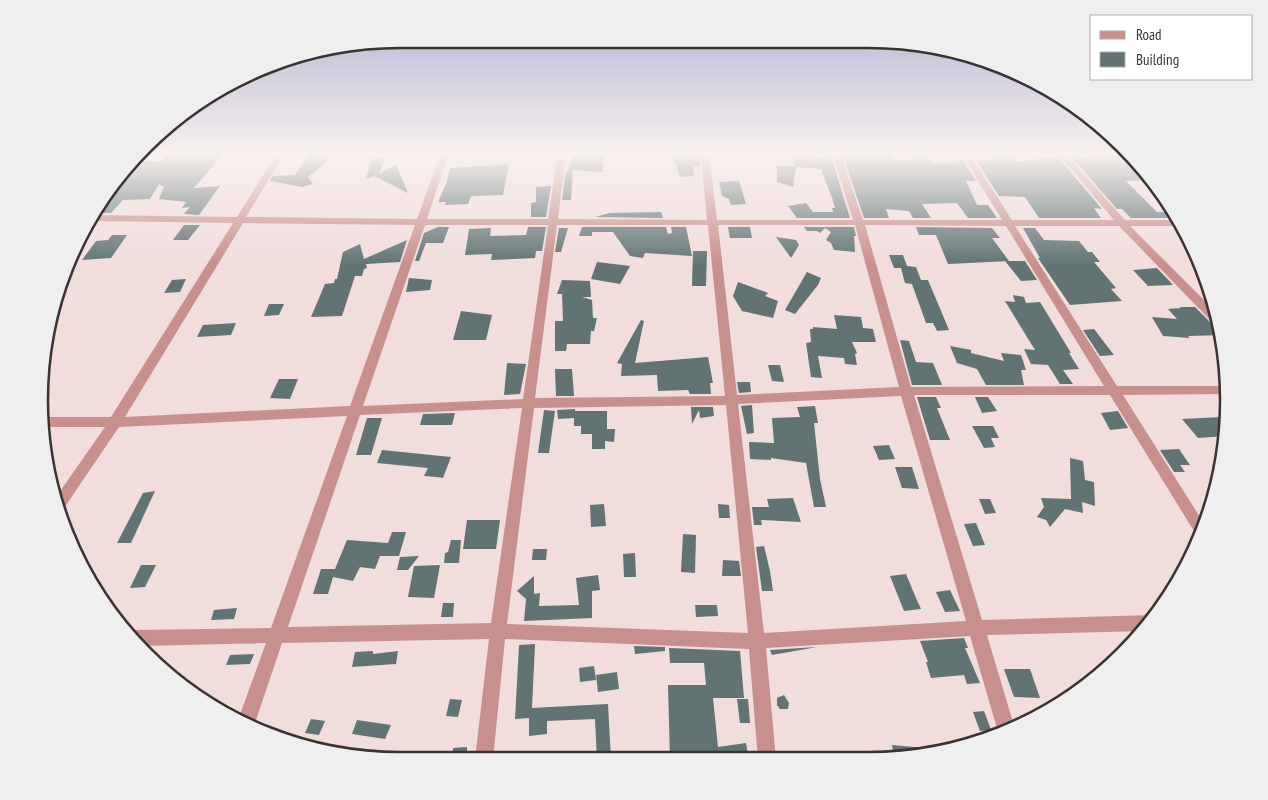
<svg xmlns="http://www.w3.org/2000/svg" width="1268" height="800" font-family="'PT Sans Narrow',sans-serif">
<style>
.building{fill:#617373}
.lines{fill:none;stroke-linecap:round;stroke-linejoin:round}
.street{fill:#c8908c;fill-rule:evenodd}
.rim{fill:none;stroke:#3a3332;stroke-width:2.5}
</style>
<rect width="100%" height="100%" fill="#f0dddc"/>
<!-- building -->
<g class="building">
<path d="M178,153h46l-30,35 26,-2 -21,29 -15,-1 6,-7 -8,1 4,-6 -27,-3 5,-12 -5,-3 -9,15 -27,1 -12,13h-15l18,-33 10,-10 7,1 12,-10 18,1 4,-6 11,-1z"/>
<path d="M310,153l15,1 -2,3 11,-1 -26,21 5,7 -11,3 -32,-6 3,-5 22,-1z"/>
<path d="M575,153h29l-1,19 -30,-2 -2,30h-9l3,-24z"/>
<path d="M686,153h13l1,14h-7l1,9 -14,1 -8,-23h14z"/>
<path d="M823,153h7l20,65h-53l-9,-12 18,-3 7,9h20l-1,-4h3l-3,-9h3l-3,-1 -11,-29 -25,-2 -3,20 -16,-5v-16h18l-5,-11 34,2z"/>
<path d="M842,153h48l4,7 22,-1 -3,-6h14l5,10h28l-3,-4 6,1 13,21h-10l11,24h11l9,13h-29l-11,-15 -35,1 9,14h-18l-4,-7 -23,-2 3,9h-25z"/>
<path d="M987,153h23l8,9 39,-6 45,53 -8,-1 7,10h-62l-14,-21 -26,-1 -23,-36 16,1z"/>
<path d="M1068,153h8l5,4 52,-2 19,25 -26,1 31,31h12l6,6h-44l-9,-9h-5z"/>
<path d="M372,158h13l-6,16 17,-9 12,28 -34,-17 -8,3z"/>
<path d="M509,164l-6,31 -32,1 -3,8 -23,1 1,-3h-8l8,-18 4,-16z"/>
<path d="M739,181l7,23 -15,1 -2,-6 -7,-3 -3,-14z"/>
<path d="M551,186l-5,31h-15v-14l5,-1v-15z"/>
<path d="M661,212l2,6 -68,-1 15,-4z"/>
<path d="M184,225h16l-12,15h-15z"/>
<path d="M438,227h11l-6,16h-17l-7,18h-4l9,-28z"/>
<path d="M528,227h18l-4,24h-6l-1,7 -44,2 1,-6 -27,1 4,-26 22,-1 -1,8 36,-1z"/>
<path d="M582,227h84l2,7 4,-1 -1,-6h15l6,29 -47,-3 -2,5 -13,-2 -17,-24h-21v4h-13z"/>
<path d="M728,227h22l2,11h-22z"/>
<path d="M804,227h50l2,9h-2l1,16 -21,-2 -3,-7 -5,-3 5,-8 -6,-4 -5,5 -3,-2h-10z"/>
<path d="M916,227l76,1 8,10h-8l17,23 -61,3 -12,-29h-17z"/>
<path d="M559,228h9l-7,24h-6z"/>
<path d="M1023,228h12l9,12 35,1 9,11h4l8,10h-6l22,26 -5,1 11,12 -52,4 -32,-47h2z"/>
<path d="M112,235h15l-16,23 -29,2 14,-19 12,-1z"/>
<path d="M776,237l20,3 3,5 -8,13z"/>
<path d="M407,240l-7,22 -34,2 1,4 -3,1 -2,7h-7l-13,40 -31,1 14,-33 9,-1 1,-4h2l6,-27 17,-8 4,15z"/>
<path d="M693,251h14l-1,35h-14z"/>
<path d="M889,255h14l4,11 9,1 5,13h7l21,50 -12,1 -4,-8h-7l-14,-39 -7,-1 -4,-15h-7z"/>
<path d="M1005,261h20l12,19 -16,1z"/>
<path d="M597,262l33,4 -10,18 -29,-5z"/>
<path d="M1157,268l16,17 -25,1 -15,-16z"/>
<path d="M807,272l14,6 -3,7 -23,29 -10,-4z"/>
<path d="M409,278l23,2 -2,10 -24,2z"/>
<path d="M186,279l-6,13 -16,1 8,-13z"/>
<path d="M562,280l28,1 1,16h-9l10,3 1,18h4l-3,13h-3l-1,13h-23l-1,7h-11v-30h8l-1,-27h-5z"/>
<path d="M738,282l30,11 -3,3 13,5 -5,17 -31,-7 -9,-15z"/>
<path d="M1013,295l11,2 2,6 14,-1 31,51h-2l10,16 -16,1 10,14h-13l-12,-19 -17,-1 -7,-15 11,1 -30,-49 10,1z"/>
<path d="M269,304h15l-5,11 -15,1z"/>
<path d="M1180,307h15l19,19 6,1 2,8 -34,1 2,2 -27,-2 -11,-19 25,2 -9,-10 13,-1z"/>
<path d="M461,311l31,4 -6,25h-33z"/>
<path d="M834,315l27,2 2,11 10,1 3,13h-24l5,11 -2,1 2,11 -12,-1 -1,-6 -26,-2 4,22 -11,-1 -5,-34 5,-1 -1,-13h3v-2l24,2z"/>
<path d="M641,320l3,1 -9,42 73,-6 5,26h-3l1,11h-21l-2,-4 -30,1 -1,-16 -36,1 1,-12 -5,-1z"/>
<path d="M236,323l-5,12 -34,2 6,-12z"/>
<path d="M1094,329l20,26 -14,1 -17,-26z"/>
<path d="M900,340l9,1 7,21 17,1 9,22h-30z"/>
<path d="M950,346l21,4v3l33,8 -3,-8 20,2 5,15h-5l3,15h-38l-9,-16 -20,-6z"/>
<path d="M507,363l19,1 -6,30 -16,1z"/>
<path d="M768,365h12l4,17 -12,-1z"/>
<path d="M555,369h17l2,27h-18z"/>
<path d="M279,379h19l-8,20 -20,-1z"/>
<path d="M737,382h13l1,10 -12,1z"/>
<path d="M917,397h19l5,11h-4l13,32h-20z"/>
<path d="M975,397h13l9,14 -15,2z"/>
<path d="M752,405l2,28 -7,1 -6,-28z"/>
<path d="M815,406l3,17h-4l6,56 6,28h-12l-8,-44 -35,-5v2l-21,-1 -1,-17 25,1 -2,-25 28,-1 -3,-10z"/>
<path d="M691,407h22l1,9 -14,2 -1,-8 -7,14z"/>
<path d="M575,409v2h32v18h8l-1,13 -9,-1v8h-13v-15h-11v-8h-7v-8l-16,1 -1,-9z"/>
<path d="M544,410l11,1 -6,42h-11z"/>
<path d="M1118,411l10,17 -18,2 -9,-17z"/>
<path d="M455,413l-3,12h-32l3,-11z"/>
<path d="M1222,417l6,7 -2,12 -28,2 -16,-19z"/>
<path d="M367,418h15l-11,37h-15z"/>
<path d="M972,426h21l6,12h-8l4,9 -11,1z"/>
<path d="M889,445l6,14 -16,1 -6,-14z"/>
<path d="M1179,449l11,16h-10l5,7h-11l-14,-22z"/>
<path d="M382,450l69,7 -8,21 -6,-1 -13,-1 4,-8 -51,-5z"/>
<path d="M1070,458l13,3 2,19 9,2 1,24 -13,-4 1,11 -18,-4 -15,18 -4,-7 -9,-3 7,-10 -3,-9 30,1z"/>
<path d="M895,467h17l7,22 -17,-1z"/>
<path d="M155,491l-24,52h-14l26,-50z"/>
<path d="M793,498l8,24 -40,-2 1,5h-8l-2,-18h17l-2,-8z"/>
<path d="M979,499h11l6,14 -11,1z"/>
<path d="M604,504l2,22 -15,1 -1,-22z"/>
<path d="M718,504l11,1 1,13h-11z"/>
<path d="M467,520h33l-4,29h-33z"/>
<path d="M976,523l9,22 -12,1 -9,-22z"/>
<path d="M392,532h14l-7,24h-19l-5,13 -15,-2 -7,14 -20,-4 -5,17h-15l8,-25h14l12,-29 41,3z"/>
<path d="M683,534l13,1 -1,38 -14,-1z"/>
<path d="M451,540h10l-2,23h-15l1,-10 3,-1z"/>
<path d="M764,546l6,25 3,20h-11l-6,-44z"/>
<path d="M533,549h14l-1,11h-14z"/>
<path d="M635,553l1,24h-12l-1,-23z"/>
<path d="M419,556l-11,14h-11l3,-13z"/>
<path d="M723,560l16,1 2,15h-19z"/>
<path d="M141,565h15l-11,22 -15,1z"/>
<path d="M440,565l-6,33 -26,-1 6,-31z"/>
<path d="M906,574l10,24 5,11 -17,2 -14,-35z"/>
<path d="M598,575l2,15 -8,1v27l-68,3 2,-22 -9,-8 17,-15v18l6,-1 -1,13 40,-1 -3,-27z"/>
<path d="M950,590l10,21 -15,1 -9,-20z"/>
<path d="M443,603h11l-1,14h-12z"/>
<path d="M695,605h22l1,11 -22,1z"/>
<path d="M237,608l-3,11 -23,1 3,-10z"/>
<path d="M964,638l4,10h-3l15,35 -13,1 -3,-9 -33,3 -5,-16h2l-8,-21z"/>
<path d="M535,644l-3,64 76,-4 3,55h-14l-2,-40 -48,2v13l-18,2v-18l-14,1 4,-74z"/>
<path d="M634,646l31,1v4l-30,3z"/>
<path d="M817,647l-45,8 -2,-5z"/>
<path d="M669,648l71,3 4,47h-31l5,49 28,-4 3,17h-79l-2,-75h38l-2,-22h-34z"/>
<path d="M373,651v3l25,-3 -2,13 -44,3 3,-15z"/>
<path d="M254,654l-4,10 -24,1 4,-10z"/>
<path d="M594,666l2,14 -16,2 -1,-14z"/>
<path d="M1004,669h26l10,29 -26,-1z"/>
<path d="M617,672l2,17 -21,3 -2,-17z"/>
<path d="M784,695l5,8 -1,6h-8l-3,-4v-7z"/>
<path d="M450,699l12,1 -4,17 -12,-1z"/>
<path d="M737,699h11l2,24h-10z"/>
<path d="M984,711l7,19 -11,1 -7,-19z"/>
<path d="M311,719l14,2 -6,14 -14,-2z"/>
<path d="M357,720l34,5 -6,14 -33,-5z"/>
<path d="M892,745l45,4v4l-31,5 -12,-1z"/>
<path d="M467,747v12h-14v-11z"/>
</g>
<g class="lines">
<!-- street -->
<path class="street" d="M277,153h8l-39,64 171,2 24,-66h8l-22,66h121l10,-66h8l-8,66 149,1 -6,-67h8l8,67h136l-21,-67h8l23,67h139l-41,-67h8l43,67h102l-57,-67h8l60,67h56l3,6h-54l87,87 2,13 -4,-1 -96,-99h-104l102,160h110v8l-104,1 82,130 -5,13 -3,-2 -87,-141h-196l68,225 170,-5 4,2 -12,14 -157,4 28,94 -16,6 -29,-99 -204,12 10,112h-18l-9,-111 -244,-10 -12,120h-18l14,-120 -207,4 -29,86 -15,-9 28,-77 -124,3 -13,-14 6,-2 136,-2 76,-212 -228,11 -57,84 -3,1 -5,-12 51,-73h-61v-10h67l122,-194 -141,-2 3,-6 142,2zM243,223l172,2 -65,181 -225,11zM425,225h123l-25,174 -160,7zM557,225h151l17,171 -190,2zM718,225h137l44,162 -162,8zM865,225l141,1 98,160 -193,1zM901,396l65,225 -202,12 -26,-229zM726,405l22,228 -241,-9 27,-216zM522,408l-31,215 -203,4 72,-212z"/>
</g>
<!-- sky -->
<linearGradient id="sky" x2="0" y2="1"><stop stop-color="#b1b2cf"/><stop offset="0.58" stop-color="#f8f0ef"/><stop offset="1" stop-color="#f8f0ef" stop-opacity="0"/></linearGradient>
<rect width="1268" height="265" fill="url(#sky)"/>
<!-- crop -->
<path d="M0 0H1268V800H0ZM400 48H868A352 352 0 0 1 1220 400V400A352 352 0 0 1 868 752H400A352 352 0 0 1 48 400V400A352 352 0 0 1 400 48Z" fill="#efefef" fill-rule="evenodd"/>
<path class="rim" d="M400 48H868A352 352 0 0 1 1220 400V400A352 352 0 0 1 868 752H400A352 352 0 0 1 48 400V400A352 352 0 0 1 400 48Z"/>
<!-- legend -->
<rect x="1090" y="15" width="162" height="65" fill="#ffffff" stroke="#b0adad"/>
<rect x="1100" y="31" width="25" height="8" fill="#c8908c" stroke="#b0adad"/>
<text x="1136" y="40" font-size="15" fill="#3a3332">Road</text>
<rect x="1100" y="52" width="25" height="15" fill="#617373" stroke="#b0adad"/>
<text x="1136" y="65" font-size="15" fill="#3a3332">Building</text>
</svg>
